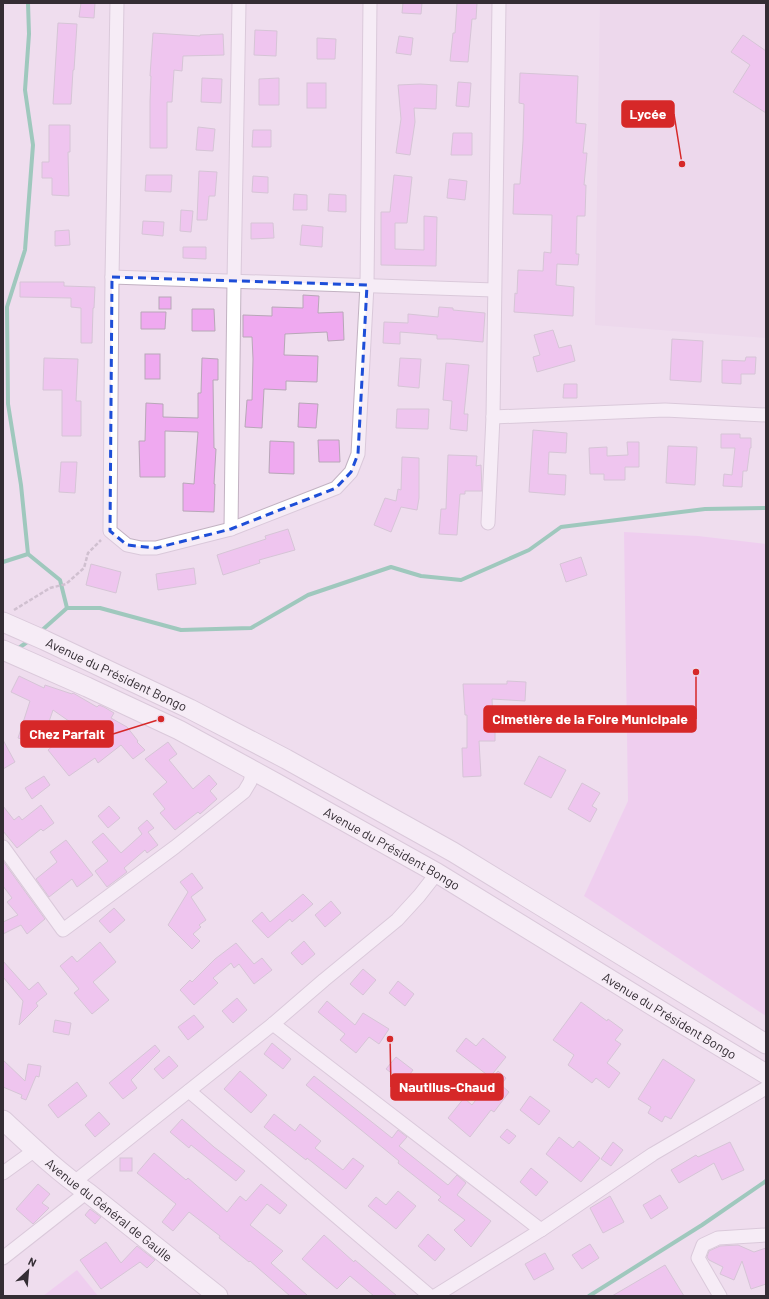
<svg xmlns="http://www.w3.org/2000/svg" width="769" height="1299" font-family="Barlow,sans-serif">
<style>
.built{fill:#ead2e9}
.green{fill:#f0bdf0}
.lines{fill:none;stroke-linecap:round;stroke-linejoin:round}
.stream{stroke:#3faf82;stroke-width:4}
.building{fill:#efa9f0;stroke:#b8a7b8}
.street-casing{stroke:#c2b2c2;stroke-width:15}
.secondary-casing{stroke:#c2b2c2;stroke-width:21}
.path{stroke:#ac9eab;stroke-width:2.5;stroke-dasharray:4 2;stroke-linecap:butt}
.street{stroke:#fff;stroke-width:13}
.secondary{stroke:#fff;stroke-width:19}
.marked{fill:none;stroke:#1d4ed8;stroke-width:3;stroke-dasharray:8 5;stroke-linejoin:round}
.labels{text-anchor:middle;dominant-baseline:central;stroke-width:3;stroke-linejoin:round;paint-order:stroke}
.street-label{font-size:13px;fill:#342d34;stroke:#efddee}
.leader{fill:none;stroke:#d62828;stroke-width:1.5}
.callout-dot{fill:#d62828;stroke:#efddee;stroke-width:1.5}
.callout{fill:#d62828;stroke:#d62828;stroke-width:1.5}
.callout-label{font-size:14px;text-anchor:middle;font-weight:bold;fill:#fff}
</style>
<rect width="100%" height="100%" fill="#efddee"/>
<!-- built -->
<path class="built" d="M600,3h166v335l-171,-13z"/>
<!-- green -->
<g class="green">
<path d="M624,532l74,4 68,8v472l-182,-120 44,-95z"/>
<path d="M77,1270l21,26h-55z"/>
</g>
<g class="lines">
<!-- stream -->
<g class="stream">
<path d="M28,3l1,31 -4,56 8,55 -8,105 -18,57 1,97 13,81 7,69 32,26 7,28"/>
<path d="M3,562l25,-8"/>
<path d="M40,632l27,-24h33l81,22 70,-2 57,-33 83,-28 30,9 40,4 68,-30 32,-23 144,-18 61,-1"/>
<path d="M16,650l14,-10"/>
<path d="M589,1296l113,-71 64,-44"/>
</g>
</g>
<!-- building -->
<g class="building">
<path d="M81,3h14l-1,15 -15,-1z"/>
<path d="M403,3h19l-1,11 -19,-1z"/>
<path d="M457,3h20l-1,16h-4l-4,43 -18,-1 3,-28h2z"/>
<path d="M58,23l19,1 -3,46h-1l-2,34h-18z"/>
<path d="M255,30l22,1 -1,25 -22,-1z"/>
<path d="M153,33l47,3v-1l23,-1 1,21 -41,1 -1,15 -8,-1 -2,32h-5v46h-17v-47l1,-25h-1z"/>
<path d="M743,35l23,16v62l-33,-21 17,-27 -19,-13z"/>
<path d="M399,36l14,2 -2,17 -15,-2z"/>
<path d="M317,38l19,1 -1,20h-18z"/>
<path d="M520,73l58,3 -2,47 10,1 -3,29h4l-3,32h2l-1,31h-8l-1,38h3l-1,11 -21,-1 -1,21 18,2 -1,29 -59,-4 1,-19 2,1 1,-24 25,1 1,-19 7,1 1,-38 -39,-1 1,-30h6l3,-43 1,-37 -5,-1z"/>
<path d="M202,78l20,1 -1,24 -20,-1z"/>
<path d="M279,78v27h-20v-26z"/>
<path d="M458,82l13,1 -2,24 -13,-1z"/>
<rect x="307" y="83" width="19" height="25"/>
<path d="M420,84l17,1 -1,24 -22,-1 1,14 -5,33 -14,-2 5,-34 -3,-34z"/>
<path d="M49,125h21v27h-2l1,44 -17,-1v-17h-10v-16h7z"/>
<path d="M198,127l17,2 -2,22 -17,-1z"/>
<path d="M253,130h18v17h-19z"/>
<path d="M453,133h19v22h-21z"/>
<path d="M199,171l18,1 -2,24h-6l-2,24h-10z"/>
<path d="M146,175h26l-1,17 -26,-1z"/>
<path d="M394,175l18,2 -5,46h-12v26l29,1v-34l13,1 -1,49 -55,-1v-53h9z"/>
<path d="M253,176l15,1v16l-16,-1z"/>
<path d="M449,179l18,2 -2,19 -18,-2z"/>
<path d="M294,194l13,1v15h-14z"/>
<path d="M329,194l17,1v17l-18,-1z"/>
<path d="M181,210l12,1 -2,21 -11,-1z"/>
<path d="M143,221l21,1 -1,14 -21,-2z"/>
<path d="M251,223h22l1,15 -23,1z"/>
<path d="M302,225l21,2 -1,20 -22,-2z"/>
<path d="M69,230l1,15 -15,1v-15z"/>
<path d="M183,247h23v12l-23,-1z"/>
<path d="M20,282h44v4l31,1 -1,21h-1l-1,35h-11v-35l-10,-1v-9l-51,-1z"/>
<path d="M303,295l16,1 -1,17 25,-1 1,28 -16,1 -1,-9 -42,2 -1,21 34,1 -1,26 -31,-1v9l-22,-1 -2,39 -17,-1 2,-27h5l1,-41 -1,-22h-9v-22l29,1v-9l31,1z"/>
<rect x="159" y="297" width="12" height="12"/>
<path d="M439,307l14,1v2l32,3 -2,29 -32,-3h-14v-4l-37,-3v12l-17,-1 1,-21 24,1v-9l30,3z"/>
<path d="M192,309h22l1,22h-23z"/>
<path d="M141,312h25l-1,17h-24z"/>
<path d="M553,330l6,18 12,-3 4,16 -38,11 -4,-15 7,-2 -6,-20z"/>
<path d="M672,339l31,2 -2,41 -31,-2z"/>
<rect x="145" y="354" width="15" height="25"/>
<path d="M746,357h10l-1,17h-14v10l-19,-1v-23l23,1z"/>
<path d="M44,358l34,1 -2,42h5v35h-19v-46h-19z"/>
<path d="M202,358l16,1v21h-5l1,68 2,1 -2,35h1l-1,28 -31,-1v-28l11,1 4,-52 -33,-1v46h-25l-1,-36h6l1,-38 17,1v13l35,1v-25h3z"/>
<path d="M400,358l21,1 -2,29 -21,-2z"/>
<path d="M446,363l23,2 -5,49h4l-1,17 -17,-2 2,-28 -9,-1z"/>
<path d="M564,384h13v14h-14z"/>
<path d="M299,403l19,1 -2,24 -18,-1z"/>
<path d="M397,409h32l-1,20 -32,-1z"/>
<path d="M533,430l34,3 -1,20 -17,-1 -1,22 18,1 -1,20 -36,-3z"/>
<path d="M721,434h19v4h11v10h-1l-3,23h-4l-1,16 -19,-1 1,-12 8,1 3,-27h-14z"/>
<path d="M318,440h21l1,22h-21z"/>
<path d="M270,441l24,1v32l-25,-1z"/>
<path d="M627,442h12v25h-14v13h-21v-6h-14l-1,-26 18,-1v9l21,-1z"/>
<path d="M668,446l29,1 -2,38 -29,-2z"/>
<path d="M448,455l29,1 -1,10 5,-1 1,26h-17v3h-5l-3,41 -18,-1 2,-25h5z"/>
<path d="M402,457l17,1v40l-2,12 -16,-3 -10,25 -17,-7 11,-27 11,3 2,-12 3,1z"/>
<path d="M61,462h16l-2,31 -16,-1z"/>
<path d="M288,529l7,21 -36,10 1,3 -37,12 -6,-20 49,-16 -1,-3z"/>
<path d="M581,557l6,18 -21,7 -6,-18z"/>
<path d="M91,564l30,8 -5,21 -30,-8z"/>
<path d="M194,568l2,16 -38,6 -2,-16z"/>
<path d="M19,676l25,12 1,-3 27,9 1,-1 24,14 2,-2 5,2 10,6 -3,5 16,9 11,14 -1,1 8,8 -12,9 -12,-14 -23,18 -3,-5 -26,18 -21,-26 28,-24 -23,-16 -12,35 -23,-7 12,-37 -19,-9z"/>
<path d="M507,681l19,1 -1,19 -33,-2 1,23h2v19h-16l2,35 -18,1 -1,-29h5v-33h-2l-2,-31h44z"/>
<path d="M3,740l12,22 -12,7z"/>
<path d="M168,742l9,12 -8,6 24,29 16,-14 8,9 -7,7 7,8 -17,15 -2,-2 -23,18 -15,-17 5,-4 -12,-15 14,-12 -22,-23z"/>
<path d="M539,756l27,14 -15,28 -27,-14z"/>
<path d="M44,776l6,9 -18,14 -7,-11z"/>
<path d="M582,783l18,10 -8,13 5,3 -7,13 -22,-13z"/>
<path d="M41,805l13,18 -11,8 -2,-2 -24,19 -14,-17v-25l11,14 5,-4 3,4z"/>
<path d="M109,806l11,12 -12,10 -10,-12z"/>
<path d="M147,820l7,8 -6,4 10,13 -11,8 -2,-3 -21,18 3,4 -20,15 -12,-16 13,-10 -16,-19 11,-9 18,20 21,-19 -4,-6z"/>
<path d="M66,840l27,35 -16,12 -5,-8 -23,18 -13,-18 21,-17 -7,-10z"/>
<path d="M3,861l42,58 -18,15 -6,-9 -18,9v-12l15,-7 -11,-13 5,-4 -9,-12z"/>
<path d="M192,873l11,15 -12,9 15,23 -7,5 2,2 -8,7 7,7 -8,8 -24,-24 20,-33 -8,-10z"/>
<path d="M303,894l10,10 -21,18 -2,-3 -22,19 -16,-17 10,-9 8,10z"/>
<path d="M331,901l10,12 -16,14 -10,-12z"/>
<path d="M114,908l11,12 -15,13 -11,-12z"/>
<path d="M304,941l11,13 -13,11 -11,-12z"/>
<path d="M100,942l16,20 -23,20 16,18 -17,14 -18,-21 5,-4 -19,-23 12,-10 5,6z"/>
<path d="M236,943l18,21 8,-6 10,12 -18,14 -15,-20 -5,4 -3,-5 -18,15 5,5 -24,22 -14,-15 10,-10 2,2 23,-23z"/>
<path d="M3,961l26,29 9,-8 9,12 -11,9 2,3 -19,19 4,-24 -20,-24z"/>
<path d="M363,969l13,11 -13,15 -13,-11z"/>
<path d="M398,981l16,13 -9,12 -16,-13z"/>
<path d="M237,998l10,12 -14,13 -11,-12z"/>
<path d="M327,1001l28,24 8,-12 26,16 -10,15 -10,-7 -13,16 -16,-13 5,-6 -27,-22z"/>
<path d="M581,1002l26,19 1,-2 15,11 -8,10 6,4 -14,19 13,10 -11,15 -13,-10 -4,5 -24,-18 6,-10 -21,-15z"/>
<path d="M194,1015l10,12 -16,13 -10,-13z"/>
<path d="M55,1020l16,3 -2,12 -16,-3z"/>
<path d="M466,1038l10,8 7,-8 23,19 -16,20 -34,-26z"/>
<path d="M272,1043l19,16 -8,10 -19,-15z"/>
<path d="M155,1045l5,6 -29,29 6,8 -14,11 -14,-16z"/>
<path d="M169,1056l9,10 -15,13 -9,-10z"/>
<path d="M396,1057l17,13 -9,12 -18,-13z"/>
<path d="M663,1059l32,21 -24,39 -6,-3 -3,6 -14,-9 3,-6 -13,-8z"/>
<path d="M3,1060l22,21 3,-17 13,2 -2,11 -3,-1 -10,24 -5,-2 1,-3 -19,-8z"/>
<path d="M240,1071l27,24 -16,18 -27,-24z"/>
<path d="M498,1071l8,7 -5,7 8,7 -15,20 -3,-2 -21,27 -22,-19 16,-20 8,7z"/>
<path d="M314,1076l78,62 6,-8 9,7 -8,9 49,39 9,-10 9,8 -9,12 34,26 -20,26 -17,-17 11,-10 -27,-20 3,-3 -43,-34 1,-2 -93,-76z"/>
<path d="M77,1082l10,14 -29,22 -10,-13z"/>
<path d="M530,1096l20,15 -11,14 -19,-15z"/>
<path d="M99,1112l11,12 -15,13 -10,-12z"/>
<path d="M274,1114l21,17 5,-7 21,17 -6,7 28,22 10,-12 11,8 -18,23 -39,-31 -1,2 -42,-33z"/>
<path d="M182,1119l32,28 31,24 -9,10 -45,-36 -2,3 -19,-16z"/>
<path d="M507,1129l9,7 -7,8 -9,-7z"/>
<path d="M559,1137l14,11 6,-7 21,17 -19,24 -35,-28z"/>
<path d="M613,1142l10,8 -12,16 -10,-7z"/>
<path d="M730,1142l14,28 -22,10 -8,-17 -35,20 -8,-13 25,-15 2,2z"/>
<path d="M154,1153l32,27 2,-2 39,34 13,-16 6,5 15,-17 26,21 -7,9 -13,-10 -17,21 33,26 -12,12 37,33h-18l-40,-35 -1,1 -30,-24 1,-2 -31,-24 -16,19 -11,-9 14,-18 -39,-31z"/>
<rect x="120" y="1158" width="12" height="13"/>
<path d="M531,1168l17,14 -12,14 -16,-14z"/>
<path d="M38,1184l12,10 -8,9 7,5 -16,16 -17,-15z"/>
<path d="M398,1191l18,15 -20,23 -28,-23 8,-9 10,8z"/>
<path d="M660,1195l8,13 -17,11 -8,-14z"/>
<path d="M610,1196l14,26 -21,11 -13,-25z"/>
<path d="M90,1209l11,8 -6,7 -10,-9z"/>
<path d="M428,1234l17,15 -10,12 -17,-15z"/>
<path d="M324,1235l30,27 1,-2 42,36h-23l-24,-20 -13,13 -26,-22 -9,-8z"/>
<path d="M106,1242l15,21 16,-17 18,14 -8,8 -7,-6 -39,27 -21,-29z"/>
<path d="M590,1244l9,14 -17,11 -10,-14z"/>
<path d="M738,1245l16,7 12,-4v36l-15,5 -9,-28 -8,19 -14,-6 3,-7 -14,-7 -2,-3 2,-6 11,-5z"/>
<path d="M545,1253l9,16 -20,11 -9,-16z"/>
<path d="M665,1265l19,31h-72z"/>
</g>
<g class="lines">
<defs>
<g id="street">
<path d="M117,3l-5,274 -2,254 17,14 14,3h15l75,-19 105,-41 15,-16 7,-18 9,-169 3,-282"/>
<path d="M112,277l382,13"/>
<path d="M493,417l172,-7 101,5"/>
<path d="M488,523l5,-106 6,-414"/>
<path d="M231,529l3,-248 5,-278"/>
<path d="M3,847l60,83 112,-83 69,-55 6,-10 3,-11"/>
<path d="M273,1024l268,206"/>
<path d="M189,1091l241,205"/>
<path d="M3,1173l32,-23"/>
<path d="M73,1183l200,-159 51,-44 73,-60 22,-24 18,-23"/>
<path d="M3,1258l84,-66"/>
<path d="M435,1296l106,-66 112,-76 113,-66"/>
<path d="M720,1296l-22,-38 5,-13 15,-7 48,-3"/>
</g>
<g id="secondary">
<path id="s1" d="M3,622l41,18 146,69 96,50 167,93 313,192"/>
<path id="s2" d="M3,650l84,37 92,43 97,53 161,90 234,144 95,57"/>
<path id="s3" d="M3,1120c27,25 54,51 84,72l131,104"/>
</g>
</defs>
<!-- street casing -->
<use href="#street" class="street-casing"/>
<!-- secondary casing -->
<use href="#secondary" class="secondary-casing"/>
<!-- path -->
<path class="path" d="M14,610l36,-22 16,-4 18,-16 4,-15 13,-13"/>
<!-- street -->
<use href="#street" class="street"/>
<!-- secondary -->
<use href="#secondary" class="secondary"/>
</g>
<!-- marked area -->
<path d="M0 0H769V1299H0ZM112,277l255,8 -9,169 -7,18 -15,16 -105,41 -75,19 -29,-3 -17,-14z" fill="#efddee" fill-opacity=".55" fill-rule="evenodd"/>
<path class="marked" d="M112,277l255,8 -9,169 -7,18 -15,16 -105,41 -75,19 -29,-3 -17,-14z"/>
<g class="labels">
<!-- street labels -->
<g class="street-label">
<text stroke="none"><textPath href="#s1" startOffset="125">Avenue du Président Bongo</textPath></text>
<text stroke="none"><textPath href="#s2" startOffset="437">Avenue du Président Bongo</textPath></text>
<text stroke="none"><textPath href="#s2" startOffset="761">Avenue du Président Bongo</textPath></text>
<text stroke="none"><textPath href="#s3" startOffset="139">Avenue du Général de Gaulle</textPath></text>
</g>
</g>
<!-- callouts -->
<path class="leader" d="M682 164L674 114M696 672L696 719M161 719L113 734M390 1039L391 1087"/>
<g class="callout-dot">
<circle cx="682" cy="164" r="4"/>
<circle cx="696" cy="672" r="4"/>
<circle cx="161" cy="719" r="4"/>
<circle cx="390" cy="1039" r="4"/>
</g>
<g class="callout">
<rect x="622" y="101" width="52" height="26" rx="4"/>
<rect x="484" y="706" width="212" height="26" rx="4"/>
<rect x="21" y="721" width="92" height="26" rx="4"/>
<rect x="391" y="1074" width="112" height="26" rx="4"/>
</g>
<g class="callout-label">
<text x="648" y="119">Lycée</text>
<text x="590" y="724">Cimetière de la Foire Municipale</text>
<text x="67" y="739">Chez Parfait</text>
<text x="447" y="1092">Nautilus-Chaud</text>
</g>
<!-- border -->
<rect width="769" height="1299" fill="none" stroke="#342d34" stroke-width="8"/>
<!-- north arrow -->
<g transform="translate(28 1271) rotate(26)" stroke="#efddee" stroke-width="3" paint-order="stroke">
<path d="M0-3L7 15L0 10L-7 15Z" fill="#342d34"/>
<text y="-6" font-size="11" font-weight="bold" text-anchor="middle" fill="#342d34">N</text>
</g>
</svg>
